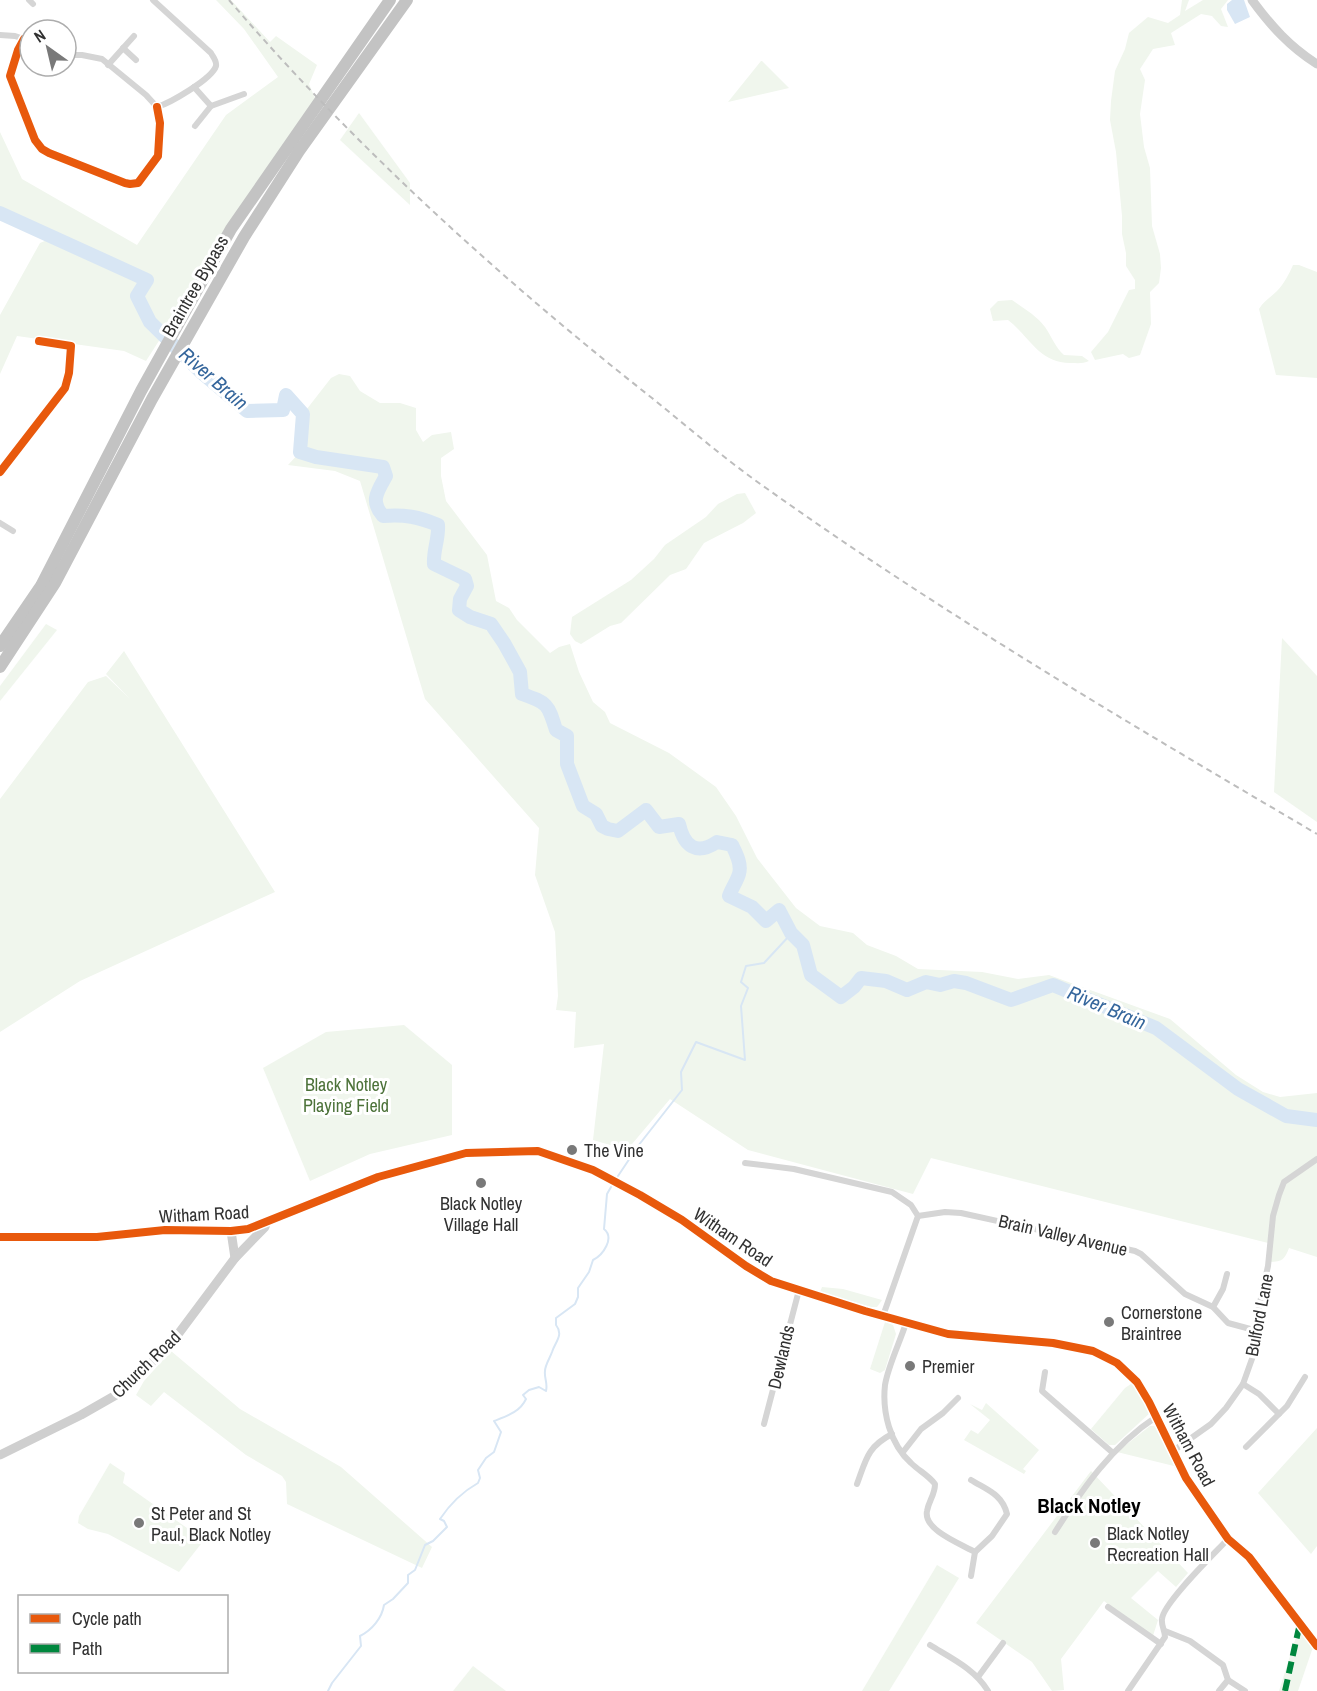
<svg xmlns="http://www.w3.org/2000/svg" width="1317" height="1691" font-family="'Archivo Narrow',sans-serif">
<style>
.green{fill:#f0f6ed}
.water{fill:#d8e6f4}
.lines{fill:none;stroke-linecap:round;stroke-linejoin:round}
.stream{stroke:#d8e6f4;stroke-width:2}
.river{stroke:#d8e6f4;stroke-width:14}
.street{stroke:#d5d5d5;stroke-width:6}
.secondary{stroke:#cfcfcf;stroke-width:9}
.highway{stroke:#c3c3c3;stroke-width:12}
.rail{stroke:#bdbdbd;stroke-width:2;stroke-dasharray:6 4.5;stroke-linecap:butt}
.quiet{stroke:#00873e;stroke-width:6;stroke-dasharray:12 6;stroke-linecap:butt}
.cycleway-casing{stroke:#fff;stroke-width:11}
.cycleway{stroke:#e8590c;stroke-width:8}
.poi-dot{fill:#797979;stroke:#fff;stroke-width:2}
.labels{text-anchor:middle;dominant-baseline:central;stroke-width:6;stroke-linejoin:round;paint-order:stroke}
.street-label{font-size:18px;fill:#313131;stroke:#fff}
.park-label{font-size:18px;fill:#4c7239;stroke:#fff}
.poi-label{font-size:18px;fill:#313131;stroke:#fff;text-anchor:start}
.water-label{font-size:20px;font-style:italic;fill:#35669c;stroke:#fff}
.quarter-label{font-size:21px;font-weight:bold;fill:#000;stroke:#fff}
</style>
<rect width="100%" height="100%" fill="#fff"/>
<!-- green -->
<g class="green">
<path d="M216,0h15l39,42 6,-6 41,29 -8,19 6,14 -169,263 -22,-10 -107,-15 -17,38v-59l40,-72 19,-8 -59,-25v-78l22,47 115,66 89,-130 52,-38 -34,-48z"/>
<path d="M1182,0h7l-4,11 18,-11h25l-7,9 7,18 -7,-1 -9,-10 -11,-2 -30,19 4,12 -22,4 -13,20 5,11 -5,34 4,33 6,21 2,58 8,28 1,14 -2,15 -9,9 1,32 -11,31 -11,3 -6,-4 -28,6 -4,-8 17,-20 21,-42 6,-1v-9l-9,-14v-13l-4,-19v-18l-6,-64 -6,-32 1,-19 4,-30 10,-22 4,-16 19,-16 20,6 12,-8z"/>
<path d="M762,61l27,27 -61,14 33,-41z"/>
<path d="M359,113l51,70v22l-70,-65z"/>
<path d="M1293,265h6l18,7v106l-41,-3 -17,-66c5,-8 11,-11 18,-18 7,-7 12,-17 16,-26z"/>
<path d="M1012,300c11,8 25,16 33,27 7,10 10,20 19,28l18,1 7,5c-6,3 -12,2 -19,2 -31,0 -41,-27 -62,-43l-15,1 -3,-12 8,-8z"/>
<path d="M339,374l11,2 10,15 20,12h20l16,5v22l7,12 9,-7 19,-3 3,17 -13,9v18l5,25 41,54 9,46 13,7 8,12 33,33 9,-6 11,-3 9,28 14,30 12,10 5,11 59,30 47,34 20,29 21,42 39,50 24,18 33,7 14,12 29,11 22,13 64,3 36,7 31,-4 121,44 66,56 27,17 17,5 37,-4v164l-28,-9c-4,11 -7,14 -19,14l2,-18 -341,-86 -18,36 -165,-44 -78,-51 -43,51 -34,-10 11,-96 -30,4 2,-36 -20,-2 2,-14 -3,-64 -20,-57 4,-47 -114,-129 -65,-218 -25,-10 -47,-6 12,-13 3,-38 28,-36z"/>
<path d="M745,493l11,20 -13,10 -39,20 -18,26 -16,6 -49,48 -11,3 -29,18 -6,-3 -5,-7 2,-17 59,-37 23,-21 11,-14 41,-28 12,-13 19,-10z"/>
<path d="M46,624l11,6 -57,71v-15z"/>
<path d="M1282,638l35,38v146l-43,-30z"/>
<path d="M124,651l151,241 -195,89 -80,51v-233l88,-117 18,-6 24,23 -24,-25z"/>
<path d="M404,1025l48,40v70l-82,19 -60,27 -47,-113 63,-36z"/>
<path d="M822,1287l21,2 39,11 -5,7h-6l-51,-15z"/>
<path d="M885,1322l8,3 3,9 -11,36 -5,3 -10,-4z"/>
<path d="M171,1351l69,58 101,58 91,80 -10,21 -135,-64 -1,-22 -4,-6 -36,-21 -82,-63 -13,14 -15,-11 8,-14z"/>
<path d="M1134,1382l17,30 -36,33h-6l-18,-16 34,-41z"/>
<path d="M986,1403l53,47 -16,19 3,2 -2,3 -60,-34 7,-10 7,4 12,-14 -20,-16 12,6z"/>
<path d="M1150,1426h4l3,2 23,41 -4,2 -2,-5 -57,-14z"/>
<path d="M1317,1428v118l-6,8 -53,-61z"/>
<path d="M110,1463l15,10 -2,10 81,57 -25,32 -71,-38 -20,-5 -10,-6 1,-7z"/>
<path d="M1091,1471l97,102 -12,14 -18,-16 -27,27 27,22 -6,19 -48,-38 -43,58 3,31 -12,1 -20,-29 -56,-39z"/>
<path d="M937,1565l22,13 -70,113h-27z"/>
<path d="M1300,1624l17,23 -5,3 -14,41h-19z"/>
<path d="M473,1666l33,25h-53z"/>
</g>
<!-- water -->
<path class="water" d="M1232,0h12l6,17 -15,7 -8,-14v-6z"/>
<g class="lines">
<!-- stream -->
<g class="stream">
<path d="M618,1176l20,-30 44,-56 -1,-18 15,-30 49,18 -4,-54 7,-18 -7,-6 5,-16 18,-3 26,-28"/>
<path d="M328,1691l4,-8 29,-37 -1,-10c12,-6 22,-18 24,-31l9,-6 15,-16v-8l7,-5 10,-25 8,-4 14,-14 -3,-6 -4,-2c10,-15 22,-27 38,-36l2,-5 -2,-8 8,-12 8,-6 7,-20 -7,-11c13,-5 26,-9 32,-22l-3,-4 6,-5 10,-3 7,4c2,-8 -2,-13 -1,-20 0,-6 5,-13 7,-19 3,-10 12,-17 4,-27v-7l19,-14 3,-7v-9l11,-16 4,-12c10,-5 22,-22 11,-31l3,-35 4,-7"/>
</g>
<!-- river -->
<path class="river" d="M0,213l147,67 -10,16 13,26 52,51 45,38 36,-1 3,-15 17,19 -3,38 16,5 67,10 3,9c-9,16 -16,25 -3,40 21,-2 36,1 55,9 1,14 -5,25 -4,39l31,15 2,7 -7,13 -1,11 11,7 21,7 13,19 16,29 2,22c26,9 26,10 34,36l11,6v28l16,42 13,8 6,12 6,3 10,2 28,-21 13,17 20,-3c5,22 17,32 38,18l15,3c4,8 10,19 7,29 -2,7 -7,14 -10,22l23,11 14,14 13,-11 12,23 12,12 8,30 30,22 13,-10 7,-9 25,3 21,9 19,-8 14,3 14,-4 12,2 45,17 42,-15 103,43 82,61 48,27 31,4"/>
<!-- street -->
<g class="street">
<path d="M29,0l4,4"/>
<path d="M153,0l58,53c2,4 6,8 5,13 -4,13 -46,37 -59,41"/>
<path d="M0,35l15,1 15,5"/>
<path d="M24,39l-6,11 -8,26 25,64 7,9 7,4 76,30 5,1 8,-1 20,-27 2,-33 -3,-16"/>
<path d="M123,48l13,12"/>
<path d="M66,55h16l20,4 44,36 11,12"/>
<path d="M108,65l26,-29"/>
<path d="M194,87l17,19 33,-12"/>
<path d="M195,126l16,-20"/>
<path d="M0,472l65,-84 4,-15 2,-27 -32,-5"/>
<path d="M0,523l13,8"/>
<path d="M745,1163l49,6 98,23 19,13 7,11 -35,100"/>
<path d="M918,1216l27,-4 16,1 174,38 6,3 44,40 28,13 15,16 26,7"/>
<path d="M1213,1307l10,-18 4,-15"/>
<path d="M906,1323c-6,19 -18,43 -21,62 -3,27 5,59 26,78 8,8 16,11 24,21 0,11 -6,16 -8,27 -4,19 34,33 48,41l-4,24"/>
<path d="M1045,1372l-3,19 71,62"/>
<path d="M1243,1384l16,10 20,20 8,-8 18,-29"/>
<path d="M764,1424l35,-134"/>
<path d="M1246,1447l33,-33"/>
<path d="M1173,1451l38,-27 15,-16 17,-24 10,-28 1,-26 14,-64 5,-50 6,-21 5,-13 33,-23"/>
<path d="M903,1452l18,-23 22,-16 15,-15"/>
<path d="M971,1480c16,10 31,14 36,34l-15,22 -17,16"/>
<path d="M857,1484c9,-24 10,-37 35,-50"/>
<path d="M1055,1532c28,-44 57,-86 101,-115"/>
<path d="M1108,1607l53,37"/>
<path d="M1165,1631l25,10 33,24 5,15 -9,11"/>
<path d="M930,1645c21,13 45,24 58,46"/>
<path d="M978,1677l25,-34"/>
<path d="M1228,1680l17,11"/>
<path d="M1128,1691l37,-54c0,-6 -4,-12 -3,-18 1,-16 53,-66 66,-80"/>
</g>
<!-- secondary -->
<g class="secondary">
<path d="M1252,0c19,26 38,47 65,64"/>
<path d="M231,1231l4,27"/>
<path d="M0,1237h97l68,-7 66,1 17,-2 130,-52 88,-24 72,-2 55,19 47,25 42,25 64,46 25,15 94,30 83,23 105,9 40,8 24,12 20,19 12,20 37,76 42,61 21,18 68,89"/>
<path d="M0,1455l81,-40 35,-20 22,-18 38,-40 59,-79 30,-31 1,-4"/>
</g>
<!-- highway -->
<g class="highway">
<path d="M0,646l41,-60 100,-195 90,-162 159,-229"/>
<path d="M0,667l55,-84 97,-184 92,-162 55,-86 108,-151"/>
</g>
<!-- rail -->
<path class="rail" d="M229,0c124,145 273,280 423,398 37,30 74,62 114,90 177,126 364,236 551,346"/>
<!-- quiet -->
<path class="quiet" d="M1285,1691l15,-68"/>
<defs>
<g id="cycleway">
<path d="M24,39l-6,11 -8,26 25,64 7,9 7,4 76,30 5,1 8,-1 20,-27 2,-33 -3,-16"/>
<path d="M0,472l65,-84 4,-15 2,-27 -32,-5"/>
<path d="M0,1237h97l68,-7 66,1 17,-2 130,-52 88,-24 72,-2 55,19 47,25 42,25 64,46 25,15 94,30 83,23 105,9 40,8 24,12 20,19 12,20 37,76 42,61 21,18 68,89"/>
</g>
</defs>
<!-- cycleway casing -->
<use href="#cycleway" class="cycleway-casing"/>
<!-- cycleway -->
<use href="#cycleway" class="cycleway"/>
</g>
<!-- markers -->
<g class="poi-dot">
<circle cx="572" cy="1150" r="6"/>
<circle cx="481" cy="1183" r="6"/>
<circle cx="1109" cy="1322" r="6"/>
<circle cx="910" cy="1366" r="6"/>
<circle cx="139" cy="1523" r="6"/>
<circle cx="1095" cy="1543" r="6"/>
</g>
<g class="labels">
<!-- street labels -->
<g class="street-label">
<text transform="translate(195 286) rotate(-60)">Braintree Bypass</text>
<text transform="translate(204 1214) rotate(-3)">Witham Road</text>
<text transform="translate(1063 1235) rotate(13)">Brain Valley Avenue</text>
<text transform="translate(733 1237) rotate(34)">Witham Road</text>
<text transform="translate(1259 1315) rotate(-79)">Bulford Lane</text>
<text transform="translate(781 1357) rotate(-77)">Dewlands</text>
<text transform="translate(146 1364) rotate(-44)">Church Road</text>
<text transform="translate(1189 1445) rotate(62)">Witham Road</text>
</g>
<!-- park labels -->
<g class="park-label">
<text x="346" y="1084">Black Notley<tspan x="346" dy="21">Playing Field</tspan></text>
</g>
<!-- poi labels -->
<g class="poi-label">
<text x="584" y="1150">The Vine</text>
<text x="481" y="1203" text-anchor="middle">Black Notley<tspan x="481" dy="21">Village Hall</tspan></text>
<text x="1121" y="1312">Cornerstone<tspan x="1121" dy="21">Braintree</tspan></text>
<text x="922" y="1366">Premier</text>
<text x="151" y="1513">St Peter and St<tspan x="151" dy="21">Paul, Black Notley</tspan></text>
<text x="1107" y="1533">Black Notley<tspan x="1107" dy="21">Recreation Hall</tspan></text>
</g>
<!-- water labels -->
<g class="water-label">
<text transform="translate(214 378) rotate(41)">River Brain</text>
<text transform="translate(1107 1007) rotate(23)">River Brain</text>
</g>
<!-- quarter labels -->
<g class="quarter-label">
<text x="1089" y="1505">Black Notley</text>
</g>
</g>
<!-- legend -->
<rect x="18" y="1595" width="210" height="78" fill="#ffffff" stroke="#adadad" stroke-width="1.5"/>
<rect x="30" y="1614" width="30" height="9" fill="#e8590c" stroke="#adadad" stroke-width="1.5"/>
<text x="72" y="1625" font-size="18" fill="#313131">Cycle path</text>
<rect x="30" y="1644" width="30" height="9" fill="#00873e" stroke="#adadad" stroke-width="1.5"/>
<text x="72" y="1655" font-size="18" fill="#313131">Path</text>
<!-- north arrow -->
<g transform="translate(48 48) rotate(326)"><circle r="28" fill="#ffffff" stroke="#adadad" stroke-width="1.5"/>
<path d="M0-4.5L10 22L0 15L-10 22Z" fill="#797979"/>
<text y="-9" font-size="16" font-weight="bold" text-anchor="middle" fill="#313131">N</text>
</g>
</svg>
